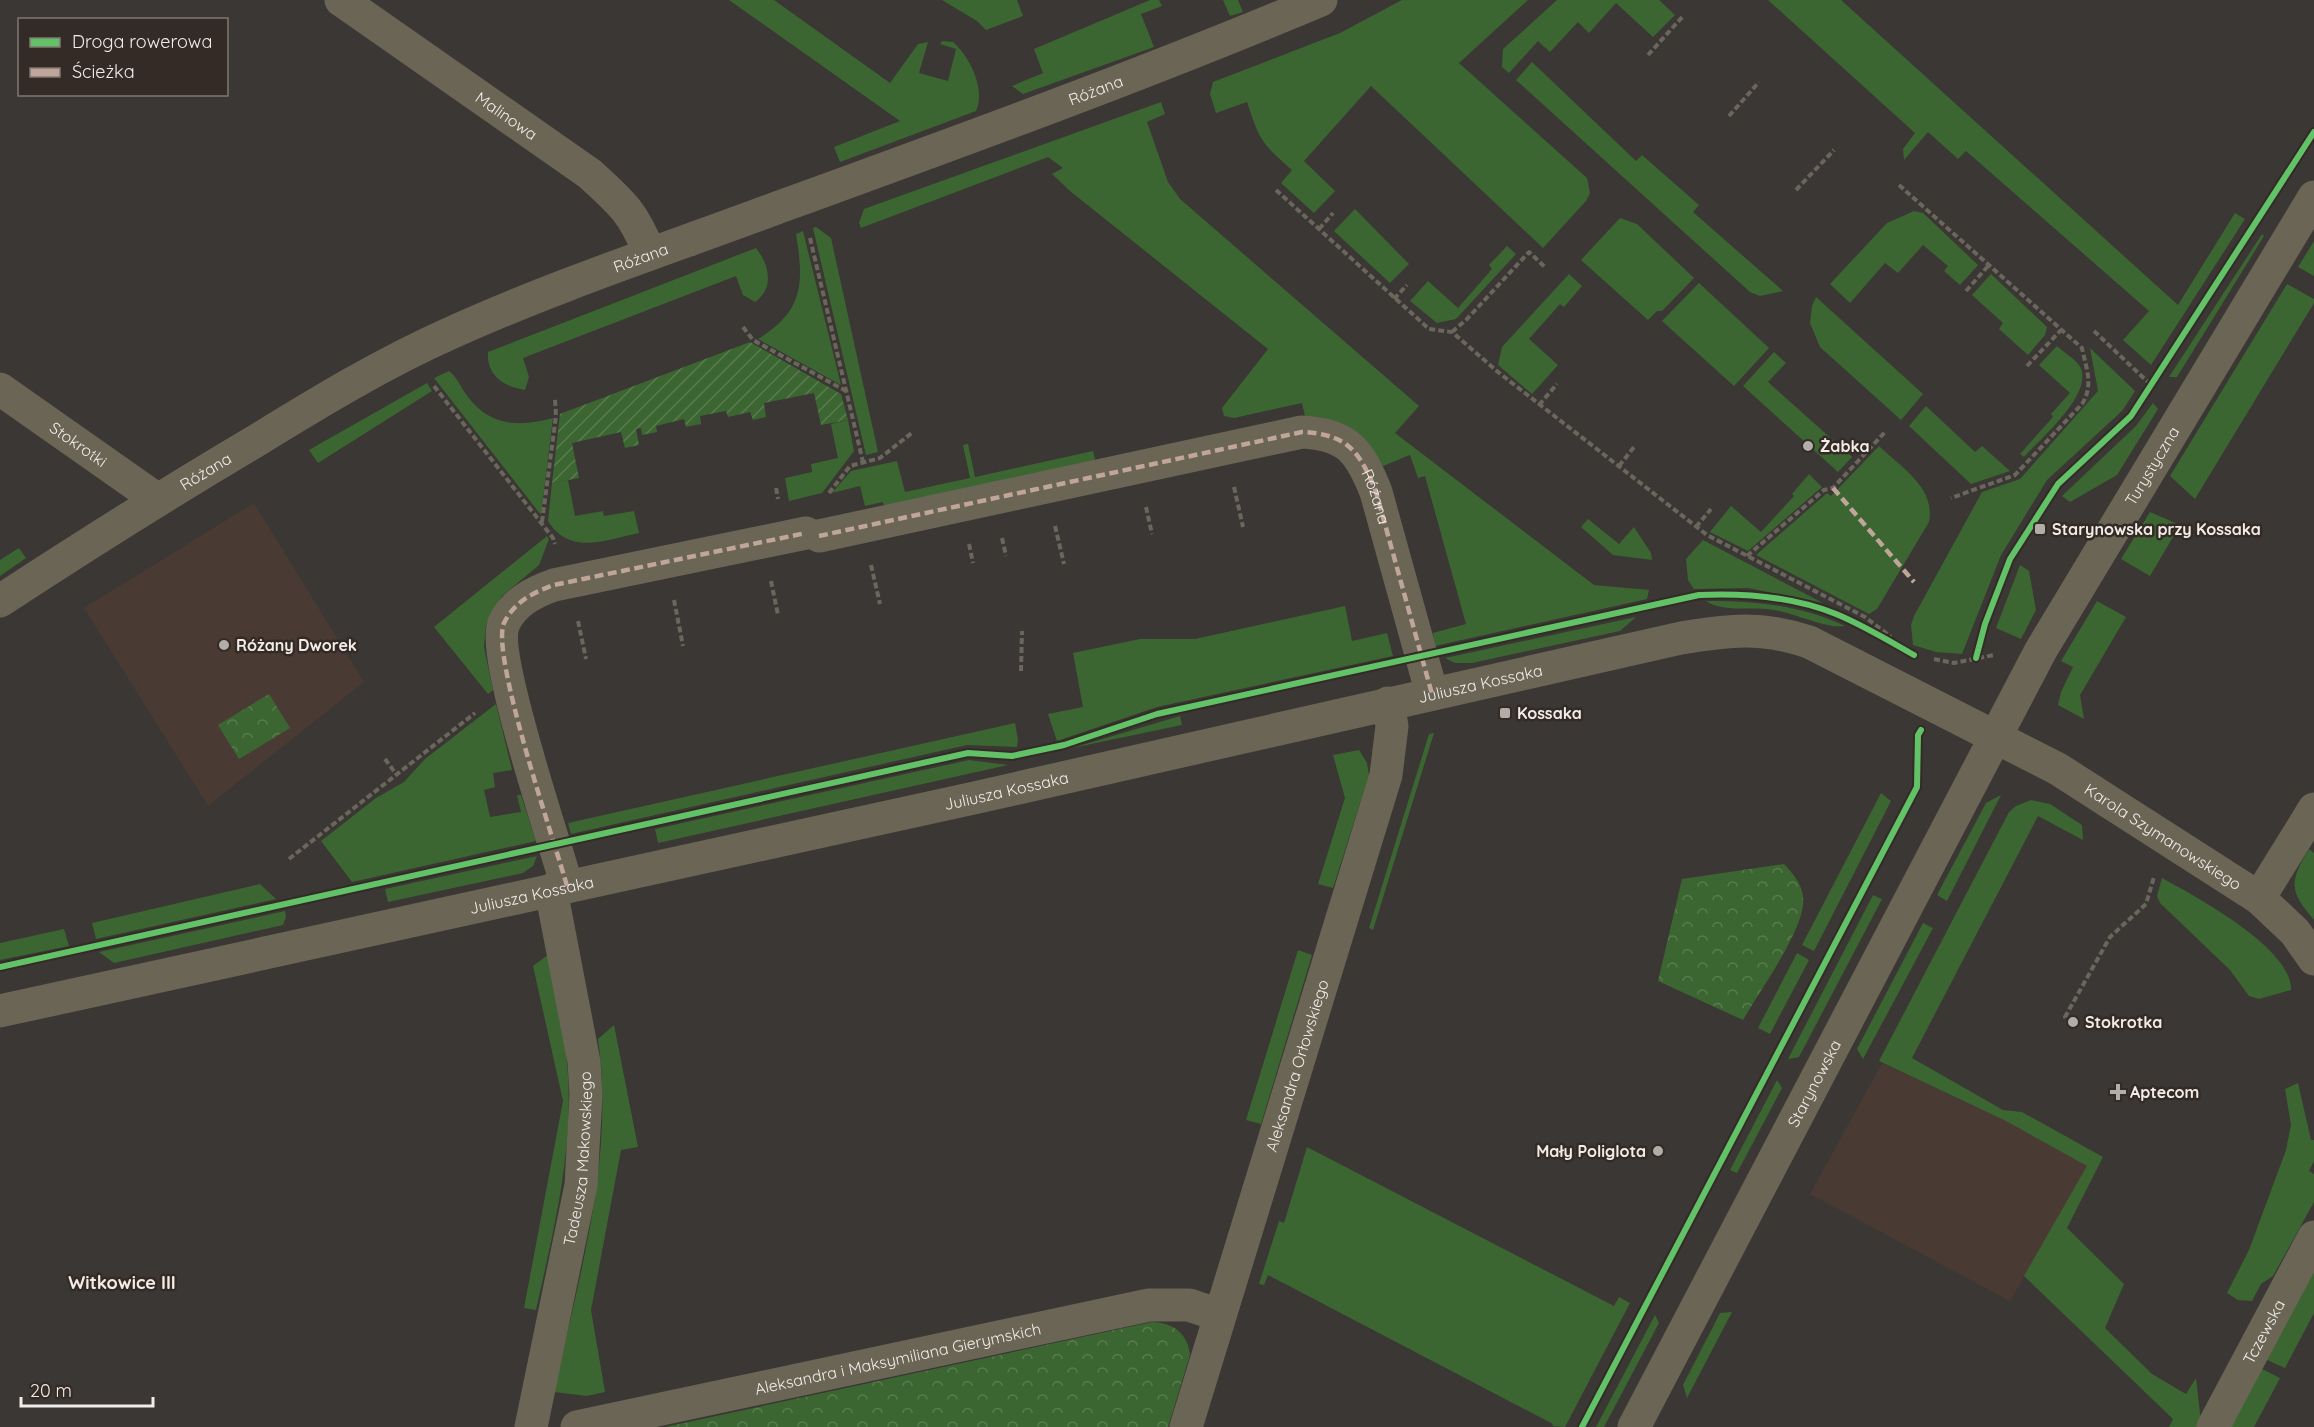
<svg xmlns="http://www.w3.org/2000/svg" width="2314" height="1427" font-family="Quicksand,sans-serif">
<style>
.built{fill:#493b33}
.grass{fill:#3c6631}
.park{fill:url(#park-crowns)}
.garden{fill:url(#garden-furrows)}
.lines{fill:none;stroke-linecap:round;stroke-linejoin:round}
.path{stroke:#6b665c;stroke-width:4;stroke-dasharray:6 3;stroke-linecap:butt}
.minor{stroke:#6b6555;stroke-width:33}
.quiet{stroke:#c0a59a;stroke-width:4.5;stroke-dasharray:9 4.5;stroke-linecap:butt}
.cycleway-casing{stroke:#342b26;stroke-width:10}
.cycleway{stroke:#61c268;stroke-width:6}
.poi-dot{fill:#b1ada9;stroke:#342b26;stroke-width:2}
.labels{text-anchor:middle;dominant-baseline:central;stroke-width:5;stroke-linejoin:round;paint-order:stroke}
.street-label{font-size:16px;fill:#f1ece8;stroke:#342b26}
.poi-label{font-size:16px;font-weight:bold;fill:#f1ece8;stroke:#342b26;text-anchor:start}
.neighbourhood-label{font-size:18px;font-weight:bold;fill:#f1ece8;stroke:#342b26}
</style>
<defs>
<pattern id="park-crowns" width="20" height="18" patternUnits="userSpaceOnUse" patternTransform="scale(1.5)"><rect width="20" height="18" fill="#3c6631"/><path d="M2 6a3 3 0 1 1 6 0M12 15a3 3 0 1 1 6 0" fill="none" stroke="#597c4f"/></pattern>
<pattern id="garden-furrows" width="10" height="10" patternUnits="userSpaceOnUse" patternTransform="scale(1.5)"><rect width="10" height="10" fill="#3c6631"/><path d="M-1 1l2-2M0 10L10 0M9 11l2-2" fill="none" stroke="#597c4f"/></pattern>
</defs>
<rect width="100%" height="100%" fill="#3a3734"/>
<!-- built -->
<g class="built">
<path d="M254,503l110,179 -156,124 -124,-198z"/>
<path d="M1882,1063l124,58 82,45 -78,135 -200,-107z"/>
</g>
<!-- grass -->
<g class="grass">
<path d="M729,0h45l116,83 28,-39 10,-2 -9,31 29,8 8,-32 -16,-5 2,-3 11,1c17,15 33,47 23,69l-136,51 -6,-15 66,-26z"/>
<path d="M942,0h75l6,16 -37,14 -9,-9z"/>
<path d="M1150,0h9l3,6 -21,8 13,33 -131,47 -11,-8 31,-13 -9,-24z"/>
<path d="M1223,0h15l5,12 -13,4z"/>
<path d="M1402,0h126l-69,63 128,115 3,15 -4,8 -43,47 -172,-162 -67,75 31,30 -21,22 -33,-30 11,-13c-30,-27 -32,-28 -45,-68l-31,11 -6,-19 3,-12 127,-49z"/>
<path d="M1557,0h102l16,15 -22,22 -37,-34 -27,30 -11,-11 -28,30 -12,-11 -29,32 -7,-6 1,-18z"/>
<path d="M1768,0h73l337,305 57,-92 10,6 -94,146 -28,-25 26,-29 -183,-160 -8,8 -30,-27 -24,28 -1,-11 12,-16z"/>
<path d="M1532,62l104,99 6,-6 57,50 -6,7 90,79 -23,5 -10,-4 -234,-212z"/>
<path d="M1161,102l4,12 -18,8 21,60 12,17 239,207 -24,27 199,152 55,5 -2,9 -212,47 -2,-13 33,-9 -41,-148 -7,2 -8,-23 -27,11c-23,-34 -36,-47 -78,-50l-3,-13 -68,15 -10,-2 -2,-8 46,-59 -198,-158 -18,-17 11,-6 -15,-11 -187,71 -2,-5 5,-14z"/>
<path d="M1355,209l54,55 -19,19 -56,-52z"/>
<path d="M1914,211l9,2 55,52 -18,20 -16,-14 4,-5 -25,-21 -25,28 -13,-10 -35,40 -20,-19 57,-61z"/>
<path d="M1620,218l17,6 57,54 -32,33h-5l-9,9 -67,-60z"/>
<path d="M816,227l15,11 47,214 -12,3 -53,-227z"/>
<path d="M803,231l38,154 -83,-46c46,-28 46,-56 38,-105z"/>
<path d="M2262,234l2,2 -87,141h-8z"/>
<path d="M2314,241v35l-16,-9z"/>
<path d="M1507,246l9,8 -60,65 -19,4 -27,-22 18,-20 30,27 34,-39 -3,-4z"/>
<path d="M756,248c13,16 19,40 -1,54l-12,-7 -7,-19 -213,82 6,19 -4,13c-21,-3 -39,-15 -37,-38z"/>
<path d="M1569,274l13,12 -18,21 -4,-3 -31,35 29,26 -26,29 -34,-29 4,-18z"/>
<path d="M1991,274l56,53 -2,8 -17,20 -29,-26 4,-6 -31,-28z"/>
<path d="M1699,283l70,65 -35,38 -72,-65z"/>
<path d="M2287,284l27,15v4l-119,196 -25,-23z"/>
<path d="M1816,297l107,97 -22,26 -81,-73 -10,-24 2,-17z"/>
<path d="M2057,346c6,6 17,12 22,19 18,26 -39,74 -55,92l-4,-3 33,-37 -2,-3 19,-21 -31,-28z"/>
<path d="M2090,348l45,43 -13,20 -75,69 -46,75 -39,99 -26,-2 -23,-7 -2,-20 3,-9 68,-124 38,-13 78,-88z"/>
<path d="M1774,352l12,11 -18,19 84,75 -14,15 -95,-86z"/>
<path d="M449,371c9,7 12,17 19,26 23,30 52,30 85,21l-12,97 -107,-137z"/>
<path d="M427,383l5,8 -114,72 -9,-13z"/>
<path d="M2153,403l5,6 -41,66 -47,27 -8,-6 74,-70z"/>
<path d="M1926,406l49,46 7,-6 28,25 -39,13 -62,-58z"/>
<path d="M848,420l6,31 -32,42 -33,8 -4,-23 27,-6 -1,-8 27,-6 -7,-34z"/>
<path d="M968,444l7,33 118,-26 3,14 -210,46 -3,-9 -18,4 -5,-20 -28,7 19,-22 46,-10 8,31 65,-14 -7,-33z"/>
<path d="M1879,446c22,21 57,42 50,76l-52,87 -8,5 -113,-59 71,-62 4,3z"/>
<path d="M1809,474l13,13 -74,64 -38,-19 21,-26 30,26 33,-36 -2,-2z"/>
<path d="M568,480l7,36 28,-5 1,5 30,-5 5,22c-34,7 -69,23 -91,-12l4,-38z"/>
<path d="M2150,512l30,13 -30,51 -29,-17z"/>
<path d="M1588,519l31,25 15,-17 17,26 1,7 -39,-5 -32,-28z"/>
<path d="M547,536l2,3 -10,26 -37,31 -16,29 -2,22 9,43 -5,4 -54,-67z"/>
<path d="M1703,540l120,63 -75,-15 -54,1 -6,-9 -2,-21z"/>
<path d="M19,548l7,10 -26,18v-16z"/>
<path d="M2020,565l9,6 7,39 -15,29 -25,-11z"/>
<path d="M1706,601c45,-1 98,5 139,25 -19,3 -50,-13 -71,-16 -22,-4 -50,3 -68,-9z"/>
<path d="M2097,601l29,16 -46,78 4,24 -26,-14 3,-13 12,-25 -12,-6z"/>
<path d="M1345,606l7,35 35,-8 6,23 -236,51 -100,34 -9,-27 35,-7 -10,-54 67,-14h55z"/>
<path d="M1636,617l-16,14 -148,32h-17l-10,-5z"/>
<path d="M496,704l16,66 -19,3 2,14 -11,3 6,27 31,-5 -4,-17h4l15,46 -184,41 -31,-41 55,-43 28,-16 21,-23z"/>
<path d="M1180,716l2,9 -110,23z"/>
<path d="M1015,723l3,17 -1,7 -50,-2 -396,89 -3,-11z"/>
<path d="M1434,733l-61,197 -4,-2 60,-194z"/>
<path d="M1359,750l8,13 2,12 -36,113 -15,-4 27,-86 -12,-43z"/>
<path d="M969,760l39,5 -350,78 -3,-14z"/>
<path d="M1881,793l10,8 -77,150 -12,-6z"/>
<path d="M2001,795l-54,106 -10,-6 49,-92z"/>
<path d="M2031,800l19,4 32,21 1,15 -45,-24 -126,242 91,52 19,2 81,45 -36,71 57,56 -19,44 47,46 34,20 10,-16 5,44 -3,5h-29l4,-8 -149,-143 63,-110 -81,-45 -127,-60 130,-249 7,-6z"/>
<path d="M2309,849l5,4v67c-25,-29 -25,-38 -5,-71z"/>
<path d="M537,856l-4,10 -10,7 -135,29 -3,-13z"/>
<path d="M2162,878c31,17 131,70 129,112l-32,9 -10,-3 -19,-26 -70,-67 -3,-7z"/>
<path d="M260,884l16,15 -180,40 -4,-16z"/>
<path d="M1873,895l9,4 -83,158 -11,2z"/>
<path d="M285,911l1,6 -3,8 -169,38 -15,-11z"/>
<path d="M1923,923l10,5 -70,131 -6,-10z"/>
<path d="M64,929l5,17 -69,14v-17z"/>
<path d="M1298,950l14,5 -51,169 -15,-4z"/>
<path d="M1797,953l12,7 -39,74 -12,-6z"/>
<path d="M548,955c6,35 16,72 19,108 8,84 -13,165 -31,247l-12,-2 39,-207 -30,-135z"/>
<path d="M614,1025l24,122 -17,3 -30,160 14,82 -18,4 -33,-4c25,-116 61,-233 44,-353z"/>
<path d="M1777,1080l5,8 -45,85 -7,-3z"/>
<path d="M2298,1083l13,57h3v21l-5,10 5,3v28l-41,74 -12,8 -9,17 -14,-1 -11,-7 22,-43 37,-100 5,-25 -6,-36z"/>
<path d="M1307,1147l307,159 5,-9 11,6 -65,124 -13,-1 1,-2 -285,-149 -4,10 -5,-1 20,-63 5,2z"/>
<path d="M2314,1268v45l-29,55 -20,-9z"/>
<path d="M1732,1312l-45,86 -4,-13 37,-72z"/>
<path d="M1655,1315l4,8 -55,104h-8z"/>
<path d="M2260,1368l20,10 -26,49h-25z"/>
</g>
<!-- park -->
<g class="park">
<path d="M269,694l21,34 -51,31 -21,-34z"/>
<path d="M1784,864c10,11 21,23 19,40 -2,30 -44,88 -60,116l-85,-39 24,-102z"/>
<path d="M1152,1322c22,1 35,11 38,33l-22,72h-503z"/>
</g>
<!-- garden -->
<path class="garden" d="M750,342l91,52 7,26 -27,5 -7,-32 -50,10 2,14 -13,3 -3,-8 -22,5 -2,-6 -26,5 1,8 -15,3 -2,-8 -28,7 1,6 -15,3 -1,-7 -5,1 3,16 -14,3 -4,-16 -49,11 7,35 -27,5 8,-69z"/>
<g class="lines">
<!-- path -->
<g class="path">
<path d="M1648,55l36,-40"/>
<path d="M1729,116l30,-34"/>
<path d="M1899,185l183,163c4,20 12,37 0,56l-67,71 -64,23"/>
<path d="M1276,190l153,139 23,3 46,40 209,163 158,82 26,20"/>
<path d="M1796,190l38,-40"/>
<path d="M1319,229l14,-16"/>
<path d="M810,238l53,224"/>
<path d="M1966,291l23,-26"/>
<path d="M1394,299l13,-14"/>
<path d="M743,327l10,13 93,51"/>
<path d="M2094,331l56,53"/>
<path d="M1452,332l15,-13 62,-67 17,16"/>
<path d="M2027,366l34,-36"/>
<path d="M434,386l119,152 2,6"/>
<path d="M1539,405l18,-21"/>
<path d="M1619,466l15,-19"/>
<path d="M1234,487l9,40"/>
<path d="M776,488l2,11"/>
<path d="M829,493l21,-27 30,-8 33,-26"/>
<path d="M1146,507l6,27"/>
<path d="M542,522l14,-106 -1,-17"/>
<path d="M1055,526l9,38"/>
<path d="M1696,527l15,-18"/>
<path d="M1002,538l4,18"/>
<path d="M969,544l4,19"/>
<path d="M1747,556l77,-66 9,-2 53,-57"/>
<path d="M871,565l9,39"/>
<path d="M771,581l7,34"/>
<path d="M674,600l9,46"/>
<path d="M578,621l8,38"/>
<path d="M1934,659l20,4 40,-8"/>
<path d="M1021,671l1,-40"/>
<path d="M385,759l11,15"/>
<path d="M289,859l186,-146"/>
<path d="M2073,1022l-8,-5 45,-80 36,-33 8,-27"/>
</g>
<!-- minor -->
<g class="minor">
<path id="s1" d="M341,0l249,174c33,30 43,38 60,80"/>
<path id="s2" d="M0,389l158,111"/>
<path d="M819,536l483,-104c46,2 58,20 74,60l56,202"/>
<path id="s3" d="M0,601c84,-55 168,-108 254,-159 65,-40 129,-79 199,-110 104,-47 214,-83 321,-123 184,-67 366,-133 547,-209"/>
<path d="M567,886c-12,-43 -77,-232 -63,-263 10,-21 30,-31 50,-38l252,-52"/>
<path d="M2259,898l55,-89"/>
<path id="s4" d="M0,1011l974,-213 707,-160c49,-8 80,-12 128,4l249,127 201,129 36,34 19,27"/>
<path id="s5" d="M531,1427l50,-242 5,-90 -2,-33 -33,-172"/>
<path id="s6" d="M577,1427l572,-122h40l30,10"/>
<path id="s7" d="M1186,1427l200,-652 6,-49 -4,-23"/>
<path id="s8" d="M1634,1427l407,-777 273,-453"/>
<path id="s9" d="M2213,1427l101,-190"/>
</g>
<!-- quiet -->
<g class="quiet">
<path d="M1833,488l81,94"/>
<path id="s10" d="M819,536l483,-104c46,2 58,20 74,60l56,202"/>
<path d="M567,886c-12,-43 -77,-232 -63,-263 10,-21 30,-31 50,-38l252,-52"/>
</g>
<defs>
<g id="cycleway">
<path d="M1976,658l9,-34 25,-65 48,-75 73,-68 183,-284"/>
<path d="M0,967l968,-214 44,3 52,-11 93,-31 542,-119c45,-2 95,2 137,19 27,11 53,27 78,41"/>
<path d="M1582,1427l335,-640 1,-52 3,-5"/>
</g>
</defs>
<!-- cycleway casing -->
<use href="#cycleway" class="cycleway-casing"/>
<!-- cycleway -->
<use href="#cycleway" class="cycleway"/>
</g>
<!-- markers -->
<g class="poi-dot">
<circle cx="1808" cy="446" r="6"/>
<rect x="2034" y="523" width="12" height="12" rx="3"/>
<circle cx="224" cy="645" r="6"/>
<rect x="1499" y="707" width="12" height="12" rx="3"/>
<circle cx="2073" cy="1022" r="6"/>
<path d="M2115 1083h6v6h6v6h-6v6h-6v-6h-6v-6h6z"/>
<circle cx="1658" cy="1151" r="6"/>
</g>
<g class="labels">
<!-- street labels -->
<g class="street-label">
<text stroke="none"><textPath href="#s3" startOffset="1214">Różana</textPath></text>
<text stroke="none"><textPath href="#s1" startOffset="202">Malinowa</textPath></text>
<text stroke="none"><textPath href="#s3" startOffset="729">Różana</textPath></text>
<text stroke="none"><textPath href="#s2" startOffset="96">Stokrotki</textPath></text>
<text stroke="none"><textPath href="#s8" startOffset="1092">Turystyczna</textPath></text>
<text stroke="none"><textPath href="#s3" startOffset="243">Różana</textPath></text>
<text stroke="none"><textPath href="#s10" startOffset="602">Różana</textPath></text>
<text stroke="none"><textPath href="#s4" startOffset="1516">Juliusza Kossaka</textPath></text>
<text stroke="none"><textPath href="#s4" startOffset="1030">Juliusza Kossaka</textPath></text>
<text stroke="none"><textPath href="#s4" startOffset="2256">Karola Szymanowskiego</textPath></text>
<text stroke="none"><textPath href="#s4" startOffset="544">Juliusza Kossaka</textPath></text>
<text stroke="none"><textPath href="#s7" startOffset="378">Aleksandra Orłowskiego</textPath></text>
<text stroke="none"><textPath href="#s8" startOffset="388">Starynowska</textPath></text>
<text stroke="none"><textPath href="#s5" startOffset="273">Tadeusza Makowskiego</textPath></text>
<text stroke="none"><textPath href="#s9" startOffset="108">Tczewska</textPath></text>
<text stroke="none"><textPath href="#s6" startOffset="328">Aleksandra i Maksymiliana Gierymskich</textPath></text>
</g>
<!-- poi labels -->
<g class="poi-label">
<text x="1820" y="446">Żabka</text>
<text x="2052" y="529">Starynowska przy Kossaka</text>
<text x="236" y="645">Różany Dworek</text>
<text x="1517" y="713">Kossaka</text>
<text x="2085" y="1022">Stokrotka</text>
<text x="2130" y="1092">Aptecom</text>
<text x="1646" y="1151" text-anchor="end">Mały Poliglota</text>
</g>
<!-- neighbourhood labels -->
<g class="neighbourhood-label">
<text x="122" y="1282">Witkowice III</text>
</g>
</g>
<!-- legend -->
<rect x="18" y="18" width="210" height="78" fill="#342b26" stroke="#807874" stroke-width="1.5"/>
<rect x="30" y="38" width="30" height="9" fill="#61c268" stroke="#807874" stroke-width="1.5"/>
<text x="72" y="48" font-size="18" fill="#f1ece8">Droga rowerowa</text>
<rect x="30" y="68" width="30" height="9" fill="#c0a59a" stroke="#807874" stroke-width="1.5"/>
<text x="72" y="78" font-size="18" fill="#f1ece8">Ścieżka</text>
<!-- scale -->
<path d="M21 1397v9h132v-9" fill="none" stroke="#f1ece8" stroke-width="3"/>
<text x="30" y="1397" font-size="18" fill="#f1ece8" stroke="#342b26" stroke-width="4.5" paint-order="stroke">20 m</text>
</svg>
